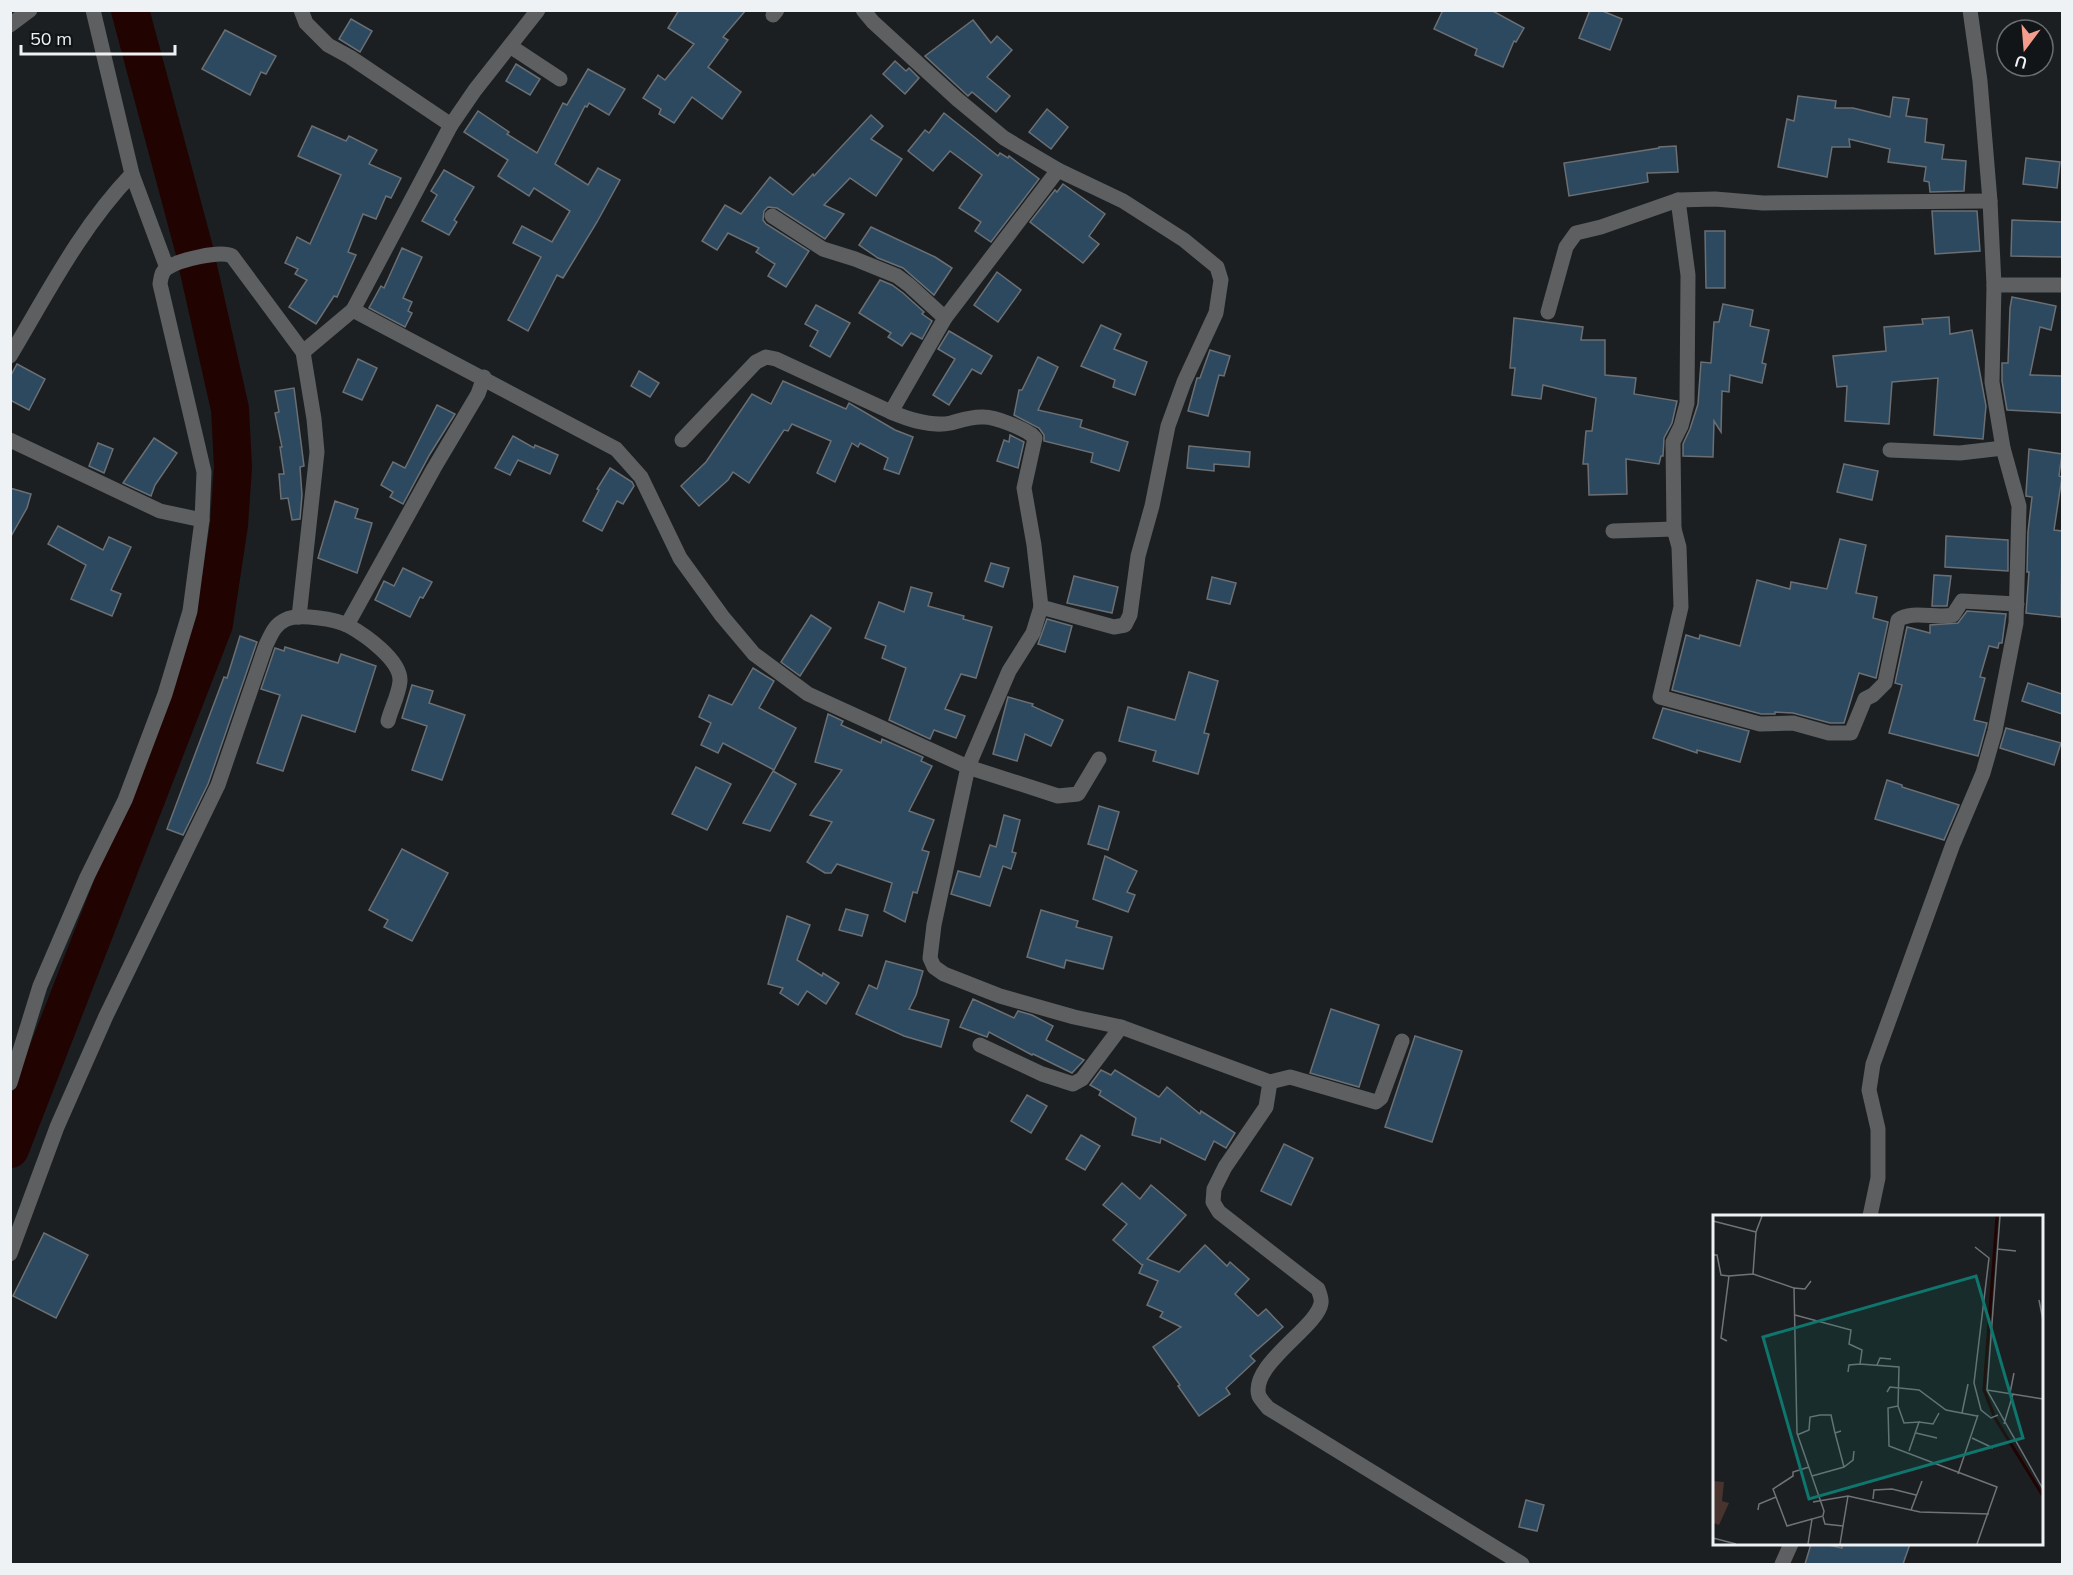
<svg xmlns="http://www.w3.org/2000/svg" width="2073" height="1575" font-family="Mulish,sans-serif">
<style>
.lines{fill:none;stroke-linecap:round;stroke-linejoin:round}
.river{stroke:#210402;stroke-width:38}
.building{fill:#2c495f;stroke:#6b6f73;stroke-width:1.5}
.minor{stroke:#5d5f60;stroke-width:15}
.inset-river{fill:none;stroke:#210402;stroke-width:3}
.inset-road{fill:none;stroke:#707376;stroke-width:1.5}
.view{fill:#0f766e;fill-opacity:0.15;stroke:#0f766e;stroke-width:3}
.inset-edge{fill:none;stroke:#eff2f4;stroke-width:3}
</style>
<rect width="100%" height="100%" fill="#1b1f22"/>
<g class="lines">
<!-- river -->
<path class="river" d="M10,1149l204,-525 15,-99 4,-58 -3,-58 -36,-160 -64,-239"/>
</g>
<!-- building -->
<g class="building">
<path d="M679,10h67l-23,27 5,3 -20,27 33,25 -19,27 -30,-22 -18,26 -15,-9 2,-5 -18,-11 15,-23 7,5 29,-36 -26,-16z"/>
<path d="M1443,10h48l33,18 -8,14 -2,-1 -11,26 -28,-12 2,-6 -43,-20z"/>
<path d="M1590,10h10l22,9 -12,31 -31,-12z"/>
<path d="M351,19l21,12 -12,21 -21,-13z"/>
<path d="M973,20l18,23 6,-7 15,14 -25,27 23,19 -14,16 -24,-20 -4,4 -43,-40z"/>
<path d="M225,30l51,26 -10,18 -5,-2 -11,23 -48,-26z"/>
<path d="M895,61l11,10 3,-3 10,10 -14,16 -22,-20z"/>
<path d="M516,64l24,15 -10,16 -24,-14z"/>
<path d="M588,69l37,20 -16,26 -20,-12 -2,4 -2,-1 -30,58 33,21 10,-17 22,12 -23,42 -34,56 -6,-3 -29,56 -20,-11 33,-63 -28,-14 9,-17 30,16 18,-31 -36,-23 -5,8 -31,-20 10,-16 -44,-28 14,-21 31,21 -2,2 30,19 26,-50 4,2z"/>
<path d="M1798,96l38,5 -1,7h18l37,9 3,-20 16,2 -3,17 21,3 -2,23 19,3 -2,14 24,2 -2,30 -34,1 -1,-10 -5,-1 2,-14 -38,-5 2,-13 -41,-10 1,8h-18l-5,30 -49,-10 9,-48 7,2z"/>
<path d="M1047,109l21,18 -17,22 -22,-17z"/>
<path d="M944,113l54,43 2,-3 8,5 1,-2 30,23 -48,63 -16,-11 6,-9 -22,-14 23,-33 -32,-24 -17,20 -25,-20 17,-21 4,3z"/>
<path d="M871,115l12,11 -12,13 31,20 -26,37 -26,-18 -26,27 20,9 -19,25 -48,-31 -9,-1 -4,4 -1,9 3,4 43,27 -23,36 -18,-11 7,-12 -19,-12 3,-4 -31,-15 -11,17 -15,-9 23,-36 16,9 29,-37 23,18 20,-21 1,2z"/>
<path d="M312,126l34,15 3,-5 28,14 -8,14 32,14 -10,20 -5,-2 -10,23 -13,-5 -15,38 8,3 -19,42 -3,-1 -18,28 -27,-17 18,-27 -12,-6 3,-5 -13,-6 12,-26 13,7 31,-69 -43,-19z"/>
<path d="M1676,146l2,26 -31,1 1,9 -79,14 -5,-33 95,-15v-1z"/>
<path d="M2026,158l34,4 -3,26 -34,-4z"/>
<path d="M444,170l30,17 -20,33 3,2 -8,13 -27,-14 15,-26 -6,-4z"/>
<path d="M1063,184l42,30 -16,22 10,8 -16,19 -53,-41 25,-32 2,2z"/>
<path d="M1932,211h45l3,40 -45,3z"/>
<path d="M2012,220l50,2v35l-51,-1z"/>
<path d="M871,227l64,30 17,11 -18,27 -31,-27 -25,-10 -19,-13z"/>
<path d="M1705,231h20v57h-19z"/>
<path d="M402,248l20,9 -19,41 9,4 -4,9 4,2 -7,14 -36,-19 12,-22 3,2z"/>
<path d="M997,272l24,18 -23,32 -24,-17z"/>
<path d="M880,280l12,5 11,8 21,19 -2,2 10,7 -10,18 -11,-6 -9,13 -14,-9 3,-4 -32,-20z"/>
<path d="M2012,297l44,9 -5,24 -11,-3 -10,48 32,1v37l-55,-3 -5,-29v-18h6l2,-55z"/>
<path d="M1723,304l30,6 -3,16 19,4 -7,33 4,1 -4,19 -32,-8 -1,17 -7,-1 -1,41 -7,-11 -1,36 -30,-1v-12l7,-15 8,-25 3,-42 10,1 3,-41h5z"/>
<path d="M816,305l34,18 -20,34 -20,-11 8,-15 -13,-7z"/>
<path d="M1949,317l1,17 22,-4 14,76 -3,33 -49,-4 4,-57 -46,4 -3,42 -44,-3 2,-35 -10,1 -4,-31 53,-5 -2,-24 39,-3 -1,-5z"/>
<path d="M1514,318l69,9 -2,13h24v35l31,3 -2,16 43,7 -5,22 -8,15 -1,18h-2l-2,8 -33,-5 1,35 -38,1 -1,-31h-5l3,-33h6l4,-33 -53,-13 -2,14 -29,-4 3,-27h-5z"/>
<path d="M1101,325l20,9 -7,15 33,13 -12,33 -22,-8 2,-7 -34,-14z"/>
<path d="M949,331l43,25 -11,18 -9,-5 -23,36 -16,-10 22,-36 -17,-10z"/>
<path d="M1210,350l20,6 -6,20 -5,-1 -11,41 -20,-5 9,-33h3z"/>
<path d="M1038,357l20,10 -20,43 44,10 -2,7 48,15 -9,29 -28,-9 2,-9 -49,-12v-6l-5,-7 -25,-13 5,-25h3z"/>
<path d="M358,359l19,9 -15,32 -19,-8z"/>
<path d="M17,364l28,15 -16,31 -19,-10v-23z"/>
<path d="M639,371l20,12 -9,14 -19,-11z"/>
<path d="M783,381l63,28 3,-6 46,27 18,7 -14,37 -15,-5 4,-11 -28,-15 -2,4 -6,-4 -17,39 -18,-9 14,-32 -39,-17 -4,7 -4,-1 -35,53 -16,-11 -5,8 -29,26 -18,-20 25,-24 46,-68 19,10z"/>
<path d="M294,388l10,78 -4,1 2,28 -2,24 -8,1 -4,-22 -7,1 -2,-25h5l-4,-27h2l-7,-34 4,-1 -4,-21z"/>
<path d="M437,405l18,9 -25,40 -27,50 -13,-7 3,-5 -12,-7 12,-23 12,6z"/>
<path d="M1010,435l14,7 -6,26 -21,-7 7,-21 5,2z"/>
<path d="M513,436l21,12 1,-3 23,10 -8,19 -32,-14 -8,15 -15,-7z"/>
<path d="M154,438l23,15 -22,32 -4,11 -28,-13z"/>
<path d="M98,443l15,6 -9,24 -15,-7z"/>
<path d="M1189,446l61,6 -1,15 -35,-3v7l-27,-3z"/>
<path d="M2029,449l33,5 -3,22 3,1 -8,53 8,1 -1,86 -35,-4 3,-41h-2l1,-40 4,-35 -6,-1v-3z"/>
<path d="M1844,464l34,7 -6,29 -35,-8z"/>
<path d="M610,468l22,14 2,4 -11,18 -6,-3 -15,30 -19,-10 16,-31 -2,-1z"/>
<path d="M10,488l21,6 -4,14 -17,30z"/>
<path d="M335,501l23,8 -3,9 17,5 -15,50 -39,-15z"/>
<path d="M58,526l45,24 6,-13 22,10 -20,43 10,4 -9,22 -41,-17 15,-34 -38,-21z"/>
<path d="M1946,536l62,4v31l-63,-4z"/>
<path d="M1840,539l26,6 -10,48 21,4 -4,21 15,4 -12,56 -17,-5 -15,50h-14l-37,-10 -18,-1v2h-14l-89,-24 14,-55 13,4 1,-4 40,11 17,-66 33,9 1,-7 36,7z"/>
<path d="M991,563l18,5 -6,19 -18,-6z"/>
<path d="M403,568l29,14 -9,16 -3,-1 -10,20 -35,-17 9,-19 10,5z"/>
<path d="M1934,575l17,1 -4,30h-15z"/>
<path d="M1074,576l44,11 -6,26 -45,-10z"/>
<path d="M1212,577l24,6 -6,21 -23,-5z"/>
<path d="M911,587l21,6 -4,13 36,10 -1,3 29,8 -16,51 -15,-4 -16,35 20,7 -9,22 -22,-8 -4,9 -41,-19 17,-52 -24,-10 4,-12 -21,-8 14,-36 25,10z"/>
<path d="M1967,611l39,3 -4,29h-3l-1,5 -9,-2 -9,31 5,1 -11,42 13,3 -9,33 -89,-23 13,-48 -7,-2 12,-56 23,6v-8l28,-2z"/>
<path d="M811,615l20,13 -31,48 -19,-14z"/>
<path d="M1047,619l25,7 -7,26 -27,-8z"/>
<path d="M240,636l17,6 -49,142 -25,51 -16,-6 57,-152 3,1z"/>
<path d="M285,647l53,16 3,-9 35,12 -21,66 -53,-17 -19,56 -26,-8 23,-68 -19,-6 14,-41 9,3z"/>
<path d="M753,668l21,13 -15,27 37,20 -22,42 -51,-27 -5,10 -17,-8 10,-22 -12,-6 10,-22 23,10z"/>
<path d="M1189,672l29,9 -14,52 5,1 -11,40 -45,-13 3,-10 -37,-10 9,-34 47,13z"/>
<path d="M2028,683l34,11v20l-40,-13z"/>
<path d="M412,685l21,6 -4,12 36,12 -23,65 -30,-10 15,-44 -25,-8z"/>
<path d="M1008,697l25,7 -1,2 31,14 -12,26 -26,-12 -8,27 -24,-7z"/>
<path d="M1663,708l86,23 -9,31 -43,-12v3l-44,-15z"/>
<path d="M828,714l15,7 -2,4 40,18 1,-4 41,18 -2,4 11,5 -23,45 25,9 -12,30 7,2 -12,41 -4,-1 -8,30 -21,-11 8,-28 -55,-19 -6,9h-6l-18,-11 25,-40 -22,-7 32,-45 -27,-8z"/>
<path d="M2006,728l55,15 -7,22 -54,-17z"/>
<path d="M696,767l35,17 -24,46 -35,-16z"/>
<path d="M773,771l23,13 -26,47 -27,-8z"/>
<path d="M1887,780l15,5v2l57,18 -15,35 -69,-21z"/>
<path d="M1099,806l20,6 -11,38 -20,-6z"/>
<path d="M1004,815l16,5 -8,32 4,1 -5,16 -8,-3 -13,40 -39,-12 7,-23 22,6 10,-32 6,2z"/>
<path d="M402,849l46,24 -36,68 -28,-14 4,-7 -19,-10z"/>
<path d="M1105,856l32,15 -10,21 8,3 -7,17 -35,-13z"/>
<path d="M846,909l22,6 -6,21 -23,-6z"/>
<path d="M1041,910l37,11 -2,6 36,10 -9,32 -37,-9 -2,8 -37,-11z"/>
<path d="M787,916l23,9 -13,35 25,16 1,-3 16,10 -13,21 -19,-13 -9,14 -18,-12 3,-5 -15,-4z"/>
<path d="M886,961l37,10 -7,24 -7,14 40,11 -8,27 -37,-11 -48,-22 13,-29 8,4z"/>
<path d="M973,999l41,19 4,-7 14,4 21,11 -7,14 38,20 -12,13 -39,-19 -1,1 -43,-23 -2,5 -27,-10z"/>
<path d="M1331,1009l48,16 -20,62 -49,-14z"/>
<path d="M1415,1036l47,15 -30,91 -47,-15z"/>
<path d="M1101,1070l10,5 4,-5 44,27 8,-10 33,27 1,-3 34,22 -9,15 -12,-7 -9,19 -44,-22 -1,5 -28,-8 4,-17 -37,-23 2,-4 -11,-6z"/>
<path d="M1027,1095l20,11 -16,27 -20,-12z"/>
<path d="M1081,1135l19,11 -15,24 -19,-11z"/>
<path d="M1284,1144l29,14 -22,47 -30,-14z"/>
<path d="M1122,1183l18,16 11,-14 35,30 -39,44 32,13 26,-27 22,21 3,-4 19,17 -14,15 23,22 8,-7 17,18 -33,29 5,5 -29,27 4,6 -31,22 -21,-30 2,-1 -27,-38 28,-20 -21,-10 3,-5 -16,-7 11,-24 -19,-8 4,-9 -1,1 -29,-25 14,-16 -24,-19z"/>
<path d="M44,1233l44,22 -32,63 -43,-22z"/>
<path d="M1526,1500l18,5 -7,26 -18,-4z"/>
<path d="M1811,1544h14l17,4v-4h68l-7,20h-98z"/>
</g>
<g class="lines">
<!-- minor -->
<g class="minor">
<path d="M93,10l39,164 35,94"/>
<path d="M301,10l5,13 22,22 22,12 101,68"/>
<path d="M863,10l10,12 84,77 47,39 54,32 65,31 61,39 33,27 4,13 -5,33 -32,69 -16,44 -16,80 -14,50 -8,59 -5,10 -11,2 -73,-20 -8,26 -24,38 -41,96 -34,158 -4,33 4,9 10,7 56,22 74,21 47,10 149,55 -4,25 -41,60 -11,22 -1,13 6,10 99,77c1,3 4,10 3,14 -3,24 -72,62 -62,93 2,4 6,8 9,12l254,156"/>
<path d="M773,15l4,-5"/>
<path d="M10,25l20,-15"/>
<path d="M510,46l50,33"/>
<path d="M772,216l51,33 32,10 42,17 12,9 36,33"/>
<path d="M1994,285h68"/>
<path d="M353,310l263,139 25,28 39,81 42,58 32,38 54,40 160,73 90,29 20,-2 21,-35"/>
<path d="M1548,312l18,-65 10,-14 25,-6 77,-27 37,-1 48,4 227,-2"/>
<path d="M303,352l50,-42 98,-185 24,-35 63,-80"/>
<path d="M10,356c37,-62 71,-129 122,-182"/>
<path d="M10,440l150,71 42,9"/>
<path d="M682,440l74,-78 10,-5 10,2 28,13 87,40"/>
<path d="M1890,450l70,3 43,-5"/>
<path d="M1674,529l5,18 2,60 -21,90 100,27 33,-1 36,10h22l14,-34 8,-4 12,-12 13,-63c14,-10 38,-1 55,-5l9,-14 55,3"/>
<path d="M1613,531l61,-2 -1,-87 8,-16 6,-23 1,-128 -10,-75"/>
<path d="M1041,607l-7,-62 -10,-57 11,-50 -3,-3c-10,-7 -36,-18 -48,-18 -12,-1 -22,3 -33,6 -20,4 -41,-3 -60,-11l54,-94 113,-148"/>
<path d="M347,625l87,-157 44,-74 6,-17"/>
<path d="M980,1045l62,29 31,10 9,-5 39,-52"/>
<path d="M1270,1082l20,-5 86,25 5,-4 21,-57"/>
<path d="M10,1083l30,-97 47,-109 38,-77 40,-106 25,-83 12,-91 2,-48 -44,-188c1,-6 1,-12 7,-16 12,-8 53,-18 65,-12l71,96 11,67 3,33 -18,165"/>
<path d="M1870,1216l8,-38v-49l-9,-39 4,-26 80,-220 30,-71 12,-42 21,-108 3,-117 -16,-58 -11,-66 2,-97 -4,-84 -10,-120 -10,-71"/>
<path d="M10,1254l47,-127 49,-111 112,-231 48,-140c5,-10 8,-20 19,-25 13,-7 51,-1 64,6 16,9 52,34 51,55 -1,13 -9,28 -12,40"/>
<path d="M1782,1564l9,-20"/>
</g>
</g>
<!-- overview -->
<g transform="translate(1713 1215)">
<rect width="330" height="330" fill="#1b1f22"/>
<path d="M0,266l11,1 -2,19 7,2 -10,22 -5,-2z" fill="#48332e"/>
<path class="inset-river" d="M284,1l-13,174 11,28 48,78"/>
<path class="inset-road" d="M49,1l-6,16 -3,42 41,14 3,145 27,78 -1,5 -11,3 -4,25M287,1l-13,174 56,99M0,6l43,11M262,32l14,11 -15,125 7,27 10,8 7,-3M284,34l19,2M0,40h4l4,20 8,1M81,73l11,1 6,-8M326,85l4,20M82,100l56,15 -2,14 13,6 -2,14 39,3 -1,39 -10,2 1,38 108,41 -20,57M14,126l-6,-3 8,-62 24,-2M164,150l3,-7 11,1M135,157l1,-7 11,-1M274,175l56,9M174,177l3,-5 29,3 27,20 31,6M297,178l4,-20M185,191l6,17 15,-1 -10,29M249,198l6,-29M206,207l14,2 6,-11M291,209l9,-30M128,216l-6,2 9,34M203,218l21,5M84,220l12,-5 1,-13 10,-2h11l4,18M259,223l21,10M96,252l-16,5v4l-20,13 14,37 25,-7M245,259l20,-59M99,261l32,-9 9,-7 1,-9M160,284l1,-9 18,-1 24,6M100,287l35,-6 72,16 69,2M45,295l1,-6 17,-7M198,295l11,-29M110,302l2,7 18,2M0,323l23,6M127,329l8,-48"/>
<path class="view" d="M263,61l47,162 -214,61 -46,-162z"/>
<rect width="330" height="330" class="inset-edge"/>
</g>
<!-- border -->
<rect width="2073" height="1575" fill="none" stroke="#eff2f4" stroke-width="24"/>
<!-- north arrow -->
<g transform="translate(2025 48) rotate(196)"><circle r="28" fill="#121518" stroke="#6a6d70" stroke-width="1.5"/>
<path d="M0-4.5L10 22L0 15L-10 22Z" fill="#f49d8c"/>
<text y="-9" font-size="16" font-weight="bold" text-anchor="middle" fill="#eff2f4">U</text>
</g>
<!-- scale -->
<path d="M21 45v9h154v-9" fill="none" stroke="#eff2f4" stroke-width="3"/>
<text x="30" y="45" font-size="18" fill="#eff2f4" stroke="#121518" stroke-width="4.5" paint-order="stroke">50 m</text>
</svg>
